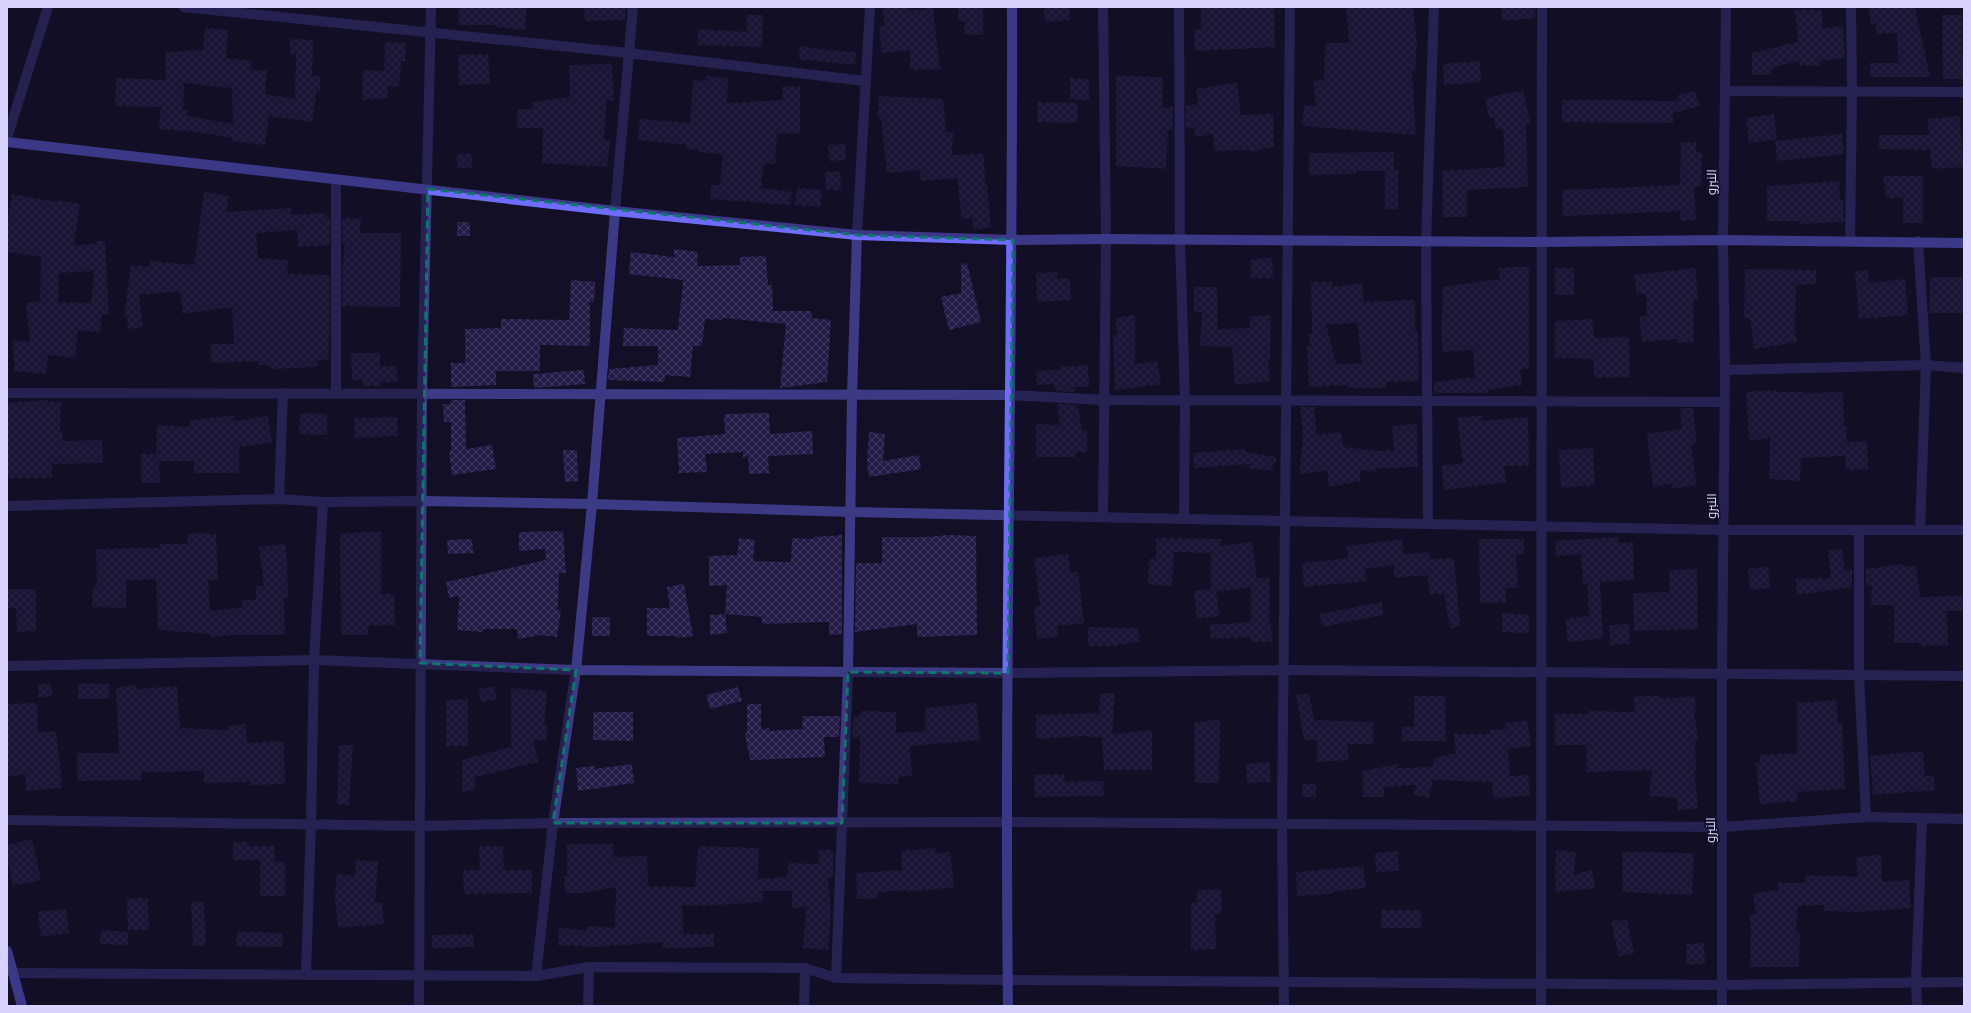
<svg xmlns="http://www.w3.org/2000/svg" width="1971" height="1013" font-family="Quicksand,Cairo,sans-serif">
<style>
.building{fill:url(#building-cross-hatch);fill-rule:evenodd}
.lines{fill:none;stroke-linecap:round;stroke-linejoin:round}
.street{stroke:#3d3a85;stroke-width:10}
.secondary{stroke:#6f6bff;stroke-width:10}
.marked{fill:none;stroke:#0f766e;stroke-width:3;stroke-dasharray:8 5;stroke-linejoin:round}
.labels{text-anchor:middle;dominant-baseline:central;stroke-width:3.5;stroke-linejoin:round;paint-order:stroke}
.street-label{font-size:13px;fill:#d9d4ff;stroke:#130f26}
</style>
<defs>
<pattern id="building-cross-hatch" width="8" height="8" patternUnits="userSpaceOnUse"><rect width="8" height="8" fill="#241b47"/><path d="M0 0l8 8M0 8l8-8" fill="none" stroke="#433b63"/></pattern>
</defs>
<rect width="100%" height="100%" fill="#130f26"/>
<!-- building -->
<g class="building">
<path d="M459,7h68l-2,23 -29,-3v-2h-37z"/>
<path d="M584,7h42l-1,13 -40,1z"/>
<path d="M882,7h26l1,4 24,-4 7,62 -30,1v-20l-28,3 -3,-27 6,-1z"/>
<path d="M958,7h25v28l-19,-1 1,-13h-7z"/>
<path d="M1069,7l1,13 -25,2 -1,-14z"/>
<path d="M1201,7h73l1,40 -80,4 -1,-22h7z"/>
<path d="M1346,7h67l4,35 -2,29h-3l4,64 -114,-9 2,-21 12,1 -3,-25 11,-1 1,-37h24z"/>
<path d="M1501,7h35l-1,11 -33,3z"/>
<path d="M1868,7h47l15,70h-60v-14h28l-1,-31 -20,3 -2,-12 -4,1z"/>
<path d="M1795,10h27l1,18 20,-2 2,32 -25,3v4l-20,1 -1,-5 -28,7 1,7h-20v-22l46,-11z"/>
<path d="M747,15h16l-1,32 -65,-2 1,-16 49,3z"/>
<path d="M1942,15h20v42h2v22h-20l-1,-2z"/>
<path d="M205,28l23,2 -2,28 26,3 -1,9 16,1 -2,23 30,5 1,-45h-6v-15l23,1 -1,36h8v14h-3l-5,32 -43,-6 -4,29 -33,-4v-3l-34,-6 -39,-3 2,-22 -46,-1 1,-28 50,2 -1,-28 38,-2zM184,83l48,5 1,36 -46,-8 1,-6h-5z"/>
<path d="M385,42l21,1 -1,18h-4l-2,26 -12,-1 1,12 -26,2 1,-30 21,1z"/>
<path d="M800,46l25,4 31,2 -1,13 -56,-6z"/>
<path d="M488,54l2,30 -31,1 -1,-30z"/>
<path d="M1480,61l1,21 -37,3 -1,-21z"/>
<path d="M612,64l2,36 -7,1 -3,39h6l-3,27 -65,-4 1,-35h-26v-19h16l-1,-7 38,-5 -1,-32z"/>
<path d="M706,76l22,2 -1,25 56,-3 -1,-13 18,-1v47l-23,1 -2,30 -11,-1 -3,25 31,4 -2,13 -80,-6 1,-14h9l3,-31 -25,-2 1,-2 -14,-2 1,-3 -48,-5 2,-21 50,4 3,-43 13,1z"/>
<path d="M1116,76l47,1 -1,31 11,-1v22l-5,1 -2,39 -50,-3z"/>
<path d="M1070,78l19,1v21l-19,-1z"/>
<path d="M1237,83l4,32 32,-1 1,32 -22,6 -1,-2 -37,1 -1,-17 -17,3 -2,-10 -8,1v-22l12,-2 -2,-15z"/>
<path d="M1523,90l7,33h-4l2,64 -61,3v27h-24l-1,-46 63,-4 -2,-39 -7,1 -2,-12 -5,1 -4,-20z"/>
<path d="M1695,91l5,15 -27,7v10l-111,-1v-22l117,1 -1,-6z"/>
<path d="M879,96l64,3 3,33h7l-1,23 32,-1 1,30h2l4,43 -18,3 -1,-12 -10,1 -5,-41 -36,3 -1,-11 -33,3 -6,-54 -3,-1z"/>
<path d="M1038,102l40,1 -1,20 -40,-1z"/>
<path d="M1774,114l3,25 -28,4 -3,-25z"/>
<path d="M1959,116l5,51 -32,2 -2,-19 -51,-1v-14h50l-1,-16z"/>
<path d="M1842,134l2,20 -67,7 -2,-20z"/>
<path d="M1681,142h15v10l6,1 -1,34h-7l2,33 -15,1 -1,-10 -117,5 -1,-26 118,-5z"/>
<path d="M845,144l1,16 -17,1 -1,-16z"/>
<path d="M1394,152v19h-38v3l-47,1v-22z"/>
<path d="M471,153l2,14 -15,2 -2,-14z"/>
<path d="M1398,170v39h-13v-37z"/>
<path d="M840,171l1,19h-15l-1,-18z"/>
<path d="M1883,176h40v47h-20v-25h-17z"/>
<path d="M1839,181l1,19h3l1,22 -44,2v-3h-33v-35z"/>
<path d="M797,188l25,2 -2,17 -25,-2z"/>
<path d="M204,192l25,4 -3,16 65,-4v7l35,-2v4l4,1v27l-32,2 -1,-17 -41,3 2,25 30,2 -1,14 43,1 -1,84 -12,2v6l-46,2v-3l-12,-1v-4l-48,2v-19h23l-2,-37 -49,7 -3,-23 -41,4 4,32 -15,2 -1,-12h-3l7,-52 19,2 1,-6 43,4z"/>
<path d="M12,194l45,8v-2l23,4 -6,41 23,-1v2v-5h8l4,74 -7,-1 -2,18 -22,-2 -3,28 -27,-3 -2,19 -31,-3 -3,-31 18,2 -4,-39 14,-2 1,-44 -34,-5v-27zM94,271l-3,32 -33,-1 1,-29z"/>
<path d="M342,218l19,1 -1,14h41l-1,74 -58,-1v-31l3,-31 -3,1z"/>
<rect x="457" y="222" width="13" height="14"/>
<path d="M674,249l24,3 -1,14 43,-1v-8l26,-1 2,29h4l1,26h38l1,7 19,2 -4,62 -47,6 6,-64 -64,-6v2l-17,-1 -3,27h-9l-3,31 -25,-2 -1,7 -56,-2 1,-11 49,-4v-19h-35l1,-18 54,2 5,-50 -54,-6 2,-22 43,5z"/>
<path d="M1272,257l1,21h-22v-18z"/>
<path d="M967,263l14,59 -32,8 -8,-33 20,-4v-29z"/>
<path d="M1511,267h18v102l-9,1 2,15 -34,5v3h-54v-11l41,-5 -2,-27 -30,2 -2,-23 2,-27 -1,-15 58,-8 -2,-11z"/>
<rect x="1555" y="268" width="19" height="27"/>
<path d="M1695,268l3,32h-5l1,42 -17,1v-4l-35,3 -3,-26h8l-1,-22h-9l-3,-19z"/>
<path d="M1745,269l71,1v14l-20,1 -1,45 2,12 -43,7 -4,-31h-6z"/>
<path d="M1868,270l1,13 36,-4 3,36 -49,4 -4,-47z"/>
<path d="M1057,272v7l13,-1 1,22 -34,2 -1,-29z"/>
<path d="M1930,277h34v36h-35z"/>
<path d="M571,280l24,2 -1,20h-4v44l-50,-1v26h-44v14l-45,2v-24h14v-34l36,-1v-9l68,1z"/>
<path d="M1311,282h21v5l30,-4 2,19 51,-2v30h3l1,51 -33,1v6h-38v-3l-39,2 -2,-40 4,-1 -3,-12 4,-1zM1357,323l5,40 -26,1 -10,-40z"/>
<path d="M1194,287h23l1,42 32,-1 -1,-11 22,-2 -1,46h-2l2,20 -35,4 -3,-38 -32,-1 2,-34h-8z"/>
<path d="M1135,315v49l22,-3 4,23 -46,6 -2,-55h4l-2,-17z"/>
<path d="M1592,319l2,19 35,-1 1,40 -36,1 -1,-19 -38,-1v-37z"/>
<path d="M351,353h29v14l16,-2 2,16 -17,2v3h-18v-6h-11z"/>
<path d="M1088,365l1,22h-14v5l-20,-1 -1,-7 -17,1 -1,-13 25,-3v-2z"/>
<path d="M584,370l1,14 -51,4 -1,-14z"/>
<path d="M1776,390v2h28v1l39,-1 1,34h2l1,16 20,-1 1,28 -22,1 -1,-14 -44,2 -1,23 -31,-2 1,-41 -21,3 -3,-49z"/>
<path d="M48,400v2h13l-1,29h2l1,10 39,-1 1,23 -51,1v14h-45v-75z"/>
<path d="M451,400h14l1,49 26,-4 4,24 -44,6 -3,-24h2v-29h-7l-1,-18h8z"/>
<path d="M1057,404l21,1 4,26 5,-1v22h-11v5h-40v-33l24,1z"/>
<path d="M1300,407h14l3,28 24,-3 2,15 35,4 16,-1 -2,-24 25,-2 1,43 -42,1v4l-16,-2v11l-31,6 -2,-17 -26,4 -1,-8 3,-32z"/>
<path d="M1680,408h13l4,36 -6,1 6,40 -25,4 -1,-5 -18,3 -6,-53 35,-5z"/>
<path d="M300,413l27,1v21l-28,-1z"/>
<path d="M769,413l1,21 42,-3 1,23 -45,2 1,17 -20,1 -1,-18 -5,1v-5l-38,2 2,18 -28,1 -2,-35 48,-4 -1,-20z"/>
<path d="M233,415l1,6 34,-5 4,26 -33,5v26h-45v-12h-35l1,22h-19v-29h15l1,-29 32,2v-6z"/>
<path d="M1481,415l1,6 46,-4 1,49h-25l2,16 -62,8 -3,-24 22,-3 -6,-45z"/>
<path d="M397,417l1,19 -43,2 -1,-20z"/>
<path d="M869,432l16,2 -2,27 36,-6 2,14 -52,8 -2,-15z"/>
<path d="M1593,448l2,37 -34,3 -2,-38z"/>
<path d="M1245,449v3l31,5v6h-3l-1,8 -23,-3 1,-4 -56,4 -1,-15z"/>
<path d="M563,450h14l1,31 -13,1z"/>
<path d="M563,531l3,42h-7l-1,37h3l-4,27 -15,-2 -24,4 -1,-10h-34l-1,3 -25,-2 2,-34 -10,2 -3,-16 100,-22 -1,-11 -26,2v-19z"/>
<path d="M381,532v62h13l1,31 -27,1v9h-27l-1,-102z"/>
<path d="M188,533l28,1 2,46h-10l2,31 32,-4v-7h14v-14h8l-5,-39 26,-3 3,22h-1l1,32h-4l1,37h-54l-20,2 -1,-3 -52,-4 -2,-51 -29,1 -1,28 -34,-1 1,-21h4l-1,-37 63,-1 1,-4h27z"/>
<path d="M842,535v99l-13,1v-13l-67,2v-7l-37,-3 2,19 -17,2v-20l15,-1 2,-29 -18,1v-30l28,-1 2,-17 16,2 -2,21 38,1 1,-24 22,1v-2z"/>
<path d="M949,535l27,1 1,99 -60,2v-13l-62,8 1,-69h26v-26h44z"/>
<path d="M1618,537l1,6 14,-1 1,38 -34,2 3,56 -35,4 -3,-23 24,-3 -2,-33 -4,1 -2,-30 -25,2 -1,-15z"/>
<path d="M1156,538l65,1v7l31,-4 5,36h13l-1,46h2l1,18h-21v-5l-40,2 -1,-14 41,-3v-35l-35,5 4,24 -23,3 -3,-28 17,-2v-36l-37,-1 -2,34 -24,-2 1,-25h7z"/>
<path d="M472,539l1,14 -25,1 -1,-14z"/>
<path d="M1402,539l2,15 25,-2 1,7 24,-1 6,68 -10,2 -6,-34h-14l-3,-19 -33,3v-13l-30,4 3,12 -63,6 -2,-24 46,-5 -1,-12z"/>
<path d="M1479,539h45v15h-8l2,33 -12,1v14l-26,1z"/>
<path d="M1842,549l3,22 7,-1v17l-55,8 -1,-16 35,-1 -3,-27z"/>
<path d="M1068,554l3,19 7,-1 6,51 -27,3 1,11 -21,2 -3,-33h6l-6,-48z"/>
<path d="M1903,564l1,3 12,-1 4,31 44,-1v15h-17l1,34 -29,1v-3h-25v-38h-23l1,-20 -6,1v-17z"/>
<path d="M1768,567l2,21 -20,2 -2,-21z"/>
<path d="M1697,569l1,60 -64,2 -1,-38 37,-1 -1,-22z"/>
<path d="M684,584l9,52 -16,2v-2h-30v-28h23l-3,-21z"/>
<path d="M7,589h29v42l-19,1 -1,-24h-9z"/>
<path d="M1382,602l1,13 -61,12 -3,-13z"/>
<path d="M1502,613l27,2v18l-27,-1z"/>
<rect x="592" y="617" width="18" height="19"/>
<path d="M1629,624l1,20 -20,1 -1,-20z"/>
<path d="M1088,627l50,1 2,13 -23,4v1h-29z"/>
<path d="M51,683l1,13 -13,2 -2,-13z"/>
<path d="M78,683l31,1v15h-31z"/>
<path d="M136,684v5l41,-3 3,42 47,2v-4l19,-2 1,19 37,-2 1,43 -35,1v-3l-46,1v-12l-63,1v8l-64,1v-28h42l-3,-65z"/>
<path d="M494,686l3,13 -16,3 -3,-13z"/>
<path d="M738,687l4,14 -32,8 -4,-14z"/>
<path d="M511,688l36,3 -3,34h3v15h-14l5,22 -63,15v13l-13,2v-32l49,-13z"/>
<path d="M1100,693h15l-3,41 40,-4v40h-48l-2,-32 -18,-2 -48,3v-24l63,-2z"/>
<path d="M1309,693l5,27 59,2v22h-26l2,16 -32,2v-22h-13l-8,-45z"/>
<path d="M1660,695v4l35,-3 1,15h-2l4,30 -3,1 1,28h-2l4,38 -20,2 -1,-12 -28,-2 3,-26 -65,2 -1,-27h-31v-31h33v-3l47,1 -1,-15z"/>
<path d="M1414,696h31l1,45h-45l1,-14h12z"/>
<path d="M468,699v47h-22v-46z"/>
<path d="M1836,700l2,22h4l3,67 -48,3v9l-37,3 -4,-41h4v-8l37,-2v-50z"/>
<path d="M37,703l1,30 18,-2 6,50h-2l1,7 -35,3 -1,-17 -18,3v-73z"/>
<path d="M976,703l4,37 -70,6 2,30 -13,1 -1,7 -39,-1 1,-46h-8l1,-21h7l1,-5 35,1v21l29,-2v-23z"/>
<path d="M747,704h14v26l8,-2 1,3 32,-2 1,-13h37l-1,21h-15l1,20 -75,3 -5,-27h2z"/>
<path d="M593,712h40v29l-40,-1z"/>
<path d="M1220,719l-1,64h-24l-1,-60z"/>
<path d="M1527,720l4,26 -23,3 2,27 18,-1 2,21 -37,2 -1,-16 -59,-2 -4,18 -15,-4 2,-9 -32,2v10h-21v-26l35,-7v4l35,-1 1,-9 22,-5 -2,-19h36v-4l16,-1 -1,-6z"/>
<path d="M339,745h14l-4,60 -12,-1z"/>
<path d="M1923,751l2,25 9,-1 1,15 -62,5 -3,-39z"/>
<path d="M1269,762l2,20 -24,1 -1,-19z"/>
<path d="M632,764l2,19 -56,8 -2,-23 18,-2v3z"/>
<path d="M1064,774l1,8 38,-1 1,15 -69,1 -1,-22z"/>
<path d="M1303,784h13v13h-14z"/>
<path d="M32,839l9,41 -28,6 -6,-30v-11z"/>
<path d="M233,842h16v4h25l1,16h10v34h-25v-36h-27z"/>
<path d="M567,844h46v13l34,-1 1,30 47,1 3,-41 61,2 -1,31 29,-2 1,-14 31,1v-14h14v27l-5,1 3,33 -3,39 -25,-2 3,-41 -14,1v-17h-29v11l-61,4 -20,-1 2,29h30v13l-51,1v-6l-67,5 -38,-2 1,-17 27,2v-4l29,2 1,-41 -33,6h-18l-1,-17h3z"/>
<path d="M479,846h24l1,24h28v23l-68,1 -1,-24h17z"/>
<path d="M935,848l1,6 14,-2 4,35 -46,5v-2l-30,2v6l-21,1 -1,-26 46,-3 -1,-19z"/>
<path d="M1556,850l20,2 -2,22 18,-4 3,18 -39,4 -1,-21z"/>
<path d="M1398,851l1,20 -23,1 -1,-19z"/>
<path d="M1622,852l72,1 -2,42 -69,-3z"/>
<path d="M1881,855l1,27 27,-2 2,28 -53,4 -34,-1v-6l-26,1 -2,27h4l-1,34h-49l1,-40 -2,-13 7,-1 -3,-19 25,-4v-7h26l1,-8 53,2 -2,-20z"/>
<path d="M356,860l22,2 -3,41 7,-1 2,22 -46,4 -3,-29 2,-25 18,2z"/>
<path d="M1363,866l3,22 -34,4v2l-35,2 -1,-24z"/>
<path d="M1221,889l1,25h-7l1,35 -25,1v-47h6v-13z"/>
<path d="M142,898h6l1,32h-21l-1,-31z"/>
<path d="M204,901l2,45h-13l-2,-44z"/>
<path d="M66,909l3,24 -28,4 -3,-25z"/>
<path d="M1382,910h39v18h-40z"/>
<path d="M1627,920l7,33 -15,3 -8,-35z"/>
<path d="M101,930l27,2v13l-28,-1z"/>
<path d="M237,932l46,1v14l-47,-1z"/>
<path d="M473,934l1,13 -42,1v-13z"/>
<path d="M1704,943l1,21 -18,1 -1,-21z"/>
</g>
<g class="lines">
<!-- street -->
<g class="street">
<path d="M184,7l444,46 237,28"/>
<path d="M1103,7l3,232 -3,277"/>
<path d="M1179,7l1,233 5,160 -1,118"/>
<path d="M1726,91l238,1"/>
<path d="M7,138l41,-131"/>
<path d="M336,179v215"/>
<path d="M1850,241l2,-150 -1,-84"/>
<path d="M1918,241l8,124 -6,164"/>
<path d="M1725,370l201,-5 38,3"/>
<path d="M7,393l1002,2 95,5 621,2"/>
<path d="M279,499l4,-106"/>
<path d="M7,506l272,-7 44,3 100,-1 169,3 259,8 873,18h240"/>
<path d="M1428,523l-2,-281 8,-235"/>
<path d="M1859,530v144l7,143"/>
<path d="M7,666l307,-6 262,10 432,3 277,-3 679,6"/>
<path d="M7,820l412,6 134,-3 455,-1 715,5 143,-10 98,2"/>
<path d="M13,973l523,3 53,-9 216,1 31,10 171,2 715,5 242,-3"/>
<path d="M306,974l5,-151 3,-163 9,-158"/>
<path d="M536,976l17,-153 23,-153 16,-166 23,-293 18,-204"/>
<path d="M836,978l12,-306 4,-276 5,-161 13,-228"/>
<path d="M419,1006l3,-611 9,-388"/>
<path d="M588,1006l1,-39"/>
<path d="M804,1006l1,-38"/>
<path d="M1284,1006l-2,-183 8,-816"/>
<path d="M1541,1006l1,-999"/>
<path d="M1722,1006v-334l3,-302 -2,-130 3,-233"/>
<path d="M1917,1006l-1,-23 6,-165"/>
</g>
<!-- secondary -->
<g class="secondary">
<path d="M7,142l608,69 242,24 156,5 93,-1 436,3 181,-2 241,3"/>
<path d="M7,951l15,55"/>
<path d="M1008,1006c-4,-333 5,-666 4,-999"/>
</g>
</g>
<!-- marked area -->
<path d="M0 0H1971V1013H0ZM428,189l429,46 156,5 -5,433 -160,-1 -6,151h-289l23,-153 -156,-7z" fill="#130f26" fill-opacity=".55" fill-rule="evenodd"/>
<path class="marked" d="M428,189l429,46 156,5 -5,433 -160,-1 -6,151h-289l23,-153 -156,-7z"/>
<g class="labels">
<!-- street labels -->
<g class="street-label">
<text transform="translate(1711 182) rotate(-89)">النبرو</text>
<text transform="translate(1711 506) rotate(-90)">النبرو</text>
<text transform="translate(1710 830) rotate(-90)">النبرو</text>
</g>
</g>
<!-- border -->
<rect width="1971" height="1013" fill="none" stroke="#d9d4ff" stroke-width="16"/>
</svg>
